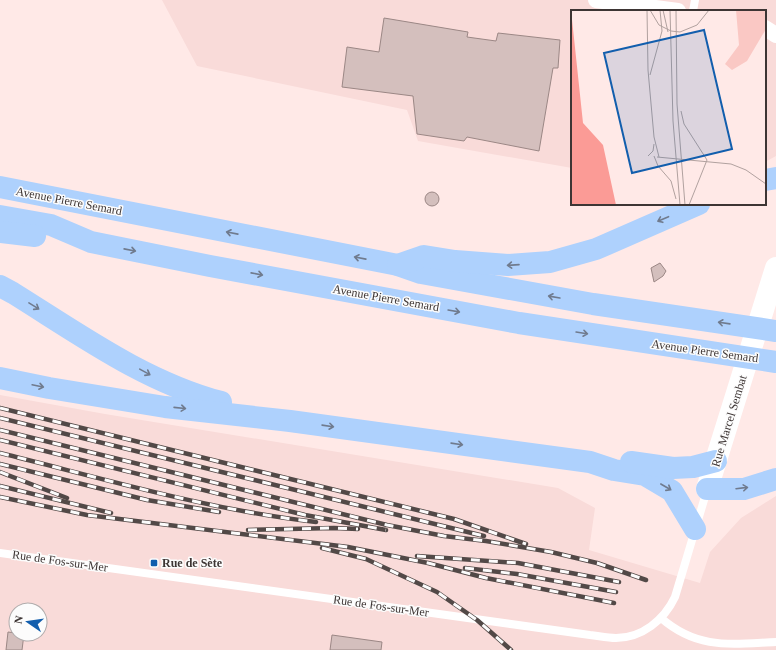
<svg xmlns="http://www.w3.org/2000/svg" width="776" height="650" font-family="Georgia,serif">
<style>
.built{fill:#f9dbd9;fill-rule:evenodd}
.building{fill:#d4bfbd;stroke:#9b8785}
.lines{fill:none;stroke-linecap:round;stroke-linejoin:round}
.lane{stroke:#fff;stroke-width:8}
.street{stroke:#fff;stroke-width:16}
.secondary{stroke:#fff;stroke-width:22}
.highway{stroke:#aed1fd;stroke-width:22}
.rail-casing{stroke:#524947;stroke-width:4.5}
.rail{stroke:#fcfcfc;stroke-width:3;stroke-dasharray:9;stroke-linecap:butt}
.oneway{stroke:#707b8e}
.poi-dot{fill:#125ead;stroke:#fcfcfc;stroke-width:1.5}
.labels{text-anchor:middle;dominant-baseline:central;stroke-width:3;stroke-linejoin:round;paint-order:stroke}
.street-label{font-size:12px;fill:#3d3534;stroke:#fcfcfc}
.poi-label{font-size:12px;font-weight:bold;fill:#3d3534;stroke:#fcfcfc;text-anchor:start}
.inset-road{fill:none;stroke:#b1a19f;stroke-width:1}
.view{fill:#125ead;fill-opacity:0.15;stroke:#125ead;stroke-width:2}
.inset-edge{fill:none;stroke:#3d3534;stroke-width:2}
</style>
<rect width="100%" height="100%" fill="#ffe9e7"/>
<!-- built -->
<g class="built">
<path d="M162,0h614v156l-11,6v-151h-193v157l-154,-27 -11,-31 -210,-44z"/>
<path d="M0,395l105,19 453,74 37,20 -6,42 111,33 10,-31 31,-34 35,-22v154h-776zM16,610h24v24h-24z"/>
</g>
<!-- building -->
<g class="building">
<path d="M384,18l84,14 -1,5 29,4 2,-8 62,7 -2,28h-5l-14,83 -72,-14 -3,4 -47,-7 -4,-38 -71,-9 5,-40 32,5z"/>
<circle cx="432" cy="199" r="7"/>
<path d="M660,263l6,8 -3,5 -9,6 -3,-14z"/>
<path d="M8,632l16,2 -2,16h-16z"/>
<path d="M332,635l50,7 -1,8h-51z"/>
</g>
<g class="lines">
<!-- lane -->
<g class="lane">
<path d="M693,11l2,-11"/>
<path d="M0,553l590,82c9,1 17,3 26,3 26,0 48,-18 59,-41l32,-107"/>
<path d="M661,618c37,32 70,26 115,24"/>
</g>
<!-- street -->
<g class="street">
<path d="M596,0l82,11"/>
<path d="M765,28l11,7"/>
</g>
<!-- secondary -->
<path class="secondary" d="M707,489l69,-221"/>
<!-- highway -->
<g class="highway">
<path d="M765,180l11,-2"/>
<path d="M0,187l398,78 23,8 172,31 183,27"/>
<path d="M0,216l51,9 40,17 119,24 309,57 257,39"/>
<path d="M0,232l35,4"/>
<path d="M398,265l26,-9 31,5 53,4 42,-3 46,-13 103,-45"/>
<path d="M0,286l13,7c66,41 132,89 208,109"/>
<path d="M0,378l49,10 116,19 125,14 300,41 24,8 31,5 27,16 23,38"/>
<path d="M631,462l42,6 20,-1 23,-6"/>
<path d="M707,489h37l32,-10"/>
</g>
<defs>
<g id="rail">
<path d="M0,408l454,111 72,25"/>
<path d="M0,418l484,118"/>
<path d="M0,430l387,95 57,11 42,5 65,11 46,11 49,17"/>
<path d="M0,440l305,75 81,15"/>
<path d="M0,453c105,26 209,57 316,69"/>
<path d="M0,464l147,36 72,12"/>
<path d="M0,472l67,26"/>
<path d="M0,486l111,27"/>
<path d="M0,497l87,18 261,32 80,16 58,15 128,25"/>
<path d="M248,530l86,-2 24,1"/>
<path d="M322,548l44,11 71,33 40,28 34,30"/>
<path d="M417,556l101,7 101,19"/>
<path d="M465,568l52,6 99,18"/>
</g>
</defs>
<!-- rail casing -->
<use href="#rail" class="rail-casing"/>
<!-- rail -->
<use href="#rail" class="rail"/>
</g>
<!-- one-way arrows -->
<defs><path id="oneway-shaft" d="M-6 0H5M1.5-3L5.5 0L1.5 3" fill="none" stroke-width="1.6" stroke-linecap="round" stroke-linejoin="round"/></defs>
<g class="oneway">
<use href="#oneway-shaft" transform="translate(663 219) rotate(157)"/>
<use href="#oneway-shaft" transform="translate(232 233) rotate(-169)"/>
<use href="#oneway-shaft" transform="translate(130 250) rotate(11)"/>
<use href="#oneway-shaft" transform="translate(360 258) rotate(-169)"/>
<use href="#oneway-shaft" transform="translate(513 265) rotate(176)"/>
<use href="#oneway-shaft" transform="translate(257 274) rotate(11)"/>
<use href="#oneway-shaft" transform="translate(554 297) rotate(-170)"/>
<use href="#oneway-shaft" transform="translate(34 306) rotate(32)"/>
<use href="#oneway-shaft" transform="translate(454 311) rotate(10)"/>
<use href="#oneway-shaft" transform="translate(724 323) rotate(-172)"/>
<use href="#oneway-shaft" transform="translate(582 333) rotate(9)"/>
<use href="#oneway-shaft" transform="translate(145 372) rotate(29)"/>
<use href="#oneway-shaft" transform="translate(38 386) rotate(12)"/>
<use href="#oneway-shaft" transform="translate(180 408) rotate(6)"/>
<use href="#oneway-shaft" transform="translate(328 426) rotate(8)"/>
<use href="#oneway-shaft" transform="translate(457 444) rotate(8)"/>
<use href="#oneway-shaft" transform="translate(666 487) rotate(30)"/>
<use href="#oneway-shaft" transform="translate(742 488) rotate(-7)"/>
</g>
<!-- markers -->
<rect class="poi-dot" x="150" y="559" width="8" height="8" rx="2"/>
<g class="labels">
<!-- street labels -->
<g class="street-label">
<text transform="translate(69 201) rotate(11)">Avenue Pierre Semard</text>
<text transform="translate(386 298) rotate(10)">Avenue Pierre Semard</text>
<text transform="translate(705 351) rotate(8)">Avenue Pierre Semard</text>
<text transform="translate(729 421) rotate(-73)">Rue Marcel Sembat</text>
<text transform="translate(60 561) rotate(8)">Rue de Fos-sur-Mer</text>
<text transform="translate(381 606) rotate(8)">Rue de Fos-sur-Mer</text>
</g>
<!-- poi labels -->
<g class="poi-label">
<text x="162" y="563">Rue de Sète</text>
</g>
</g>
<!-- overview -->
<g transform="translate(571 10)">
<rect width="195" height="195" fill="#ffe9e7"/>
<path d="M165,0h30v19l-19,32 -15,9 -7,-6 14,-19z" fill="#fac8c4"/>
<path d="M0,0l12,113 20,22 13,60h-45z" fill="#fb9b96"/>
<path class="inset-road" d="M76,0l1,60 6,67 5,20M79,0l9,15 12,6 9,1 17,-7 12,-15M92,0l5,22M99,0l3,111 7,84M105,0l1,94 8,101M79,65l12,-44 -2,-21M110,101l3,13 23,36 -18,45M77,146l5,-5 1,-7M83,146l4,10 13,15 5,18M86,147l74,7 15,6 20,14"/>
<path class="view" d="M133,20l28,119 -100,24 -28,-120z"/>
<rect width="195" height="195" class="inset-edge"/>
</g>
<!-- north arrow -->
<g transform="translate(28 622) rotate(283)"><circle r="19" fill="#fcfcfc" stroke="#b0acac"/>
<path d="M0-3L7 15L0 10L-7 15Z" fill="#125ead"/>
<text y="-6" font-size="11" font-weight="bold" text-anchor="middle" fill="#3d3534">N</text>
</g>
</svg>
